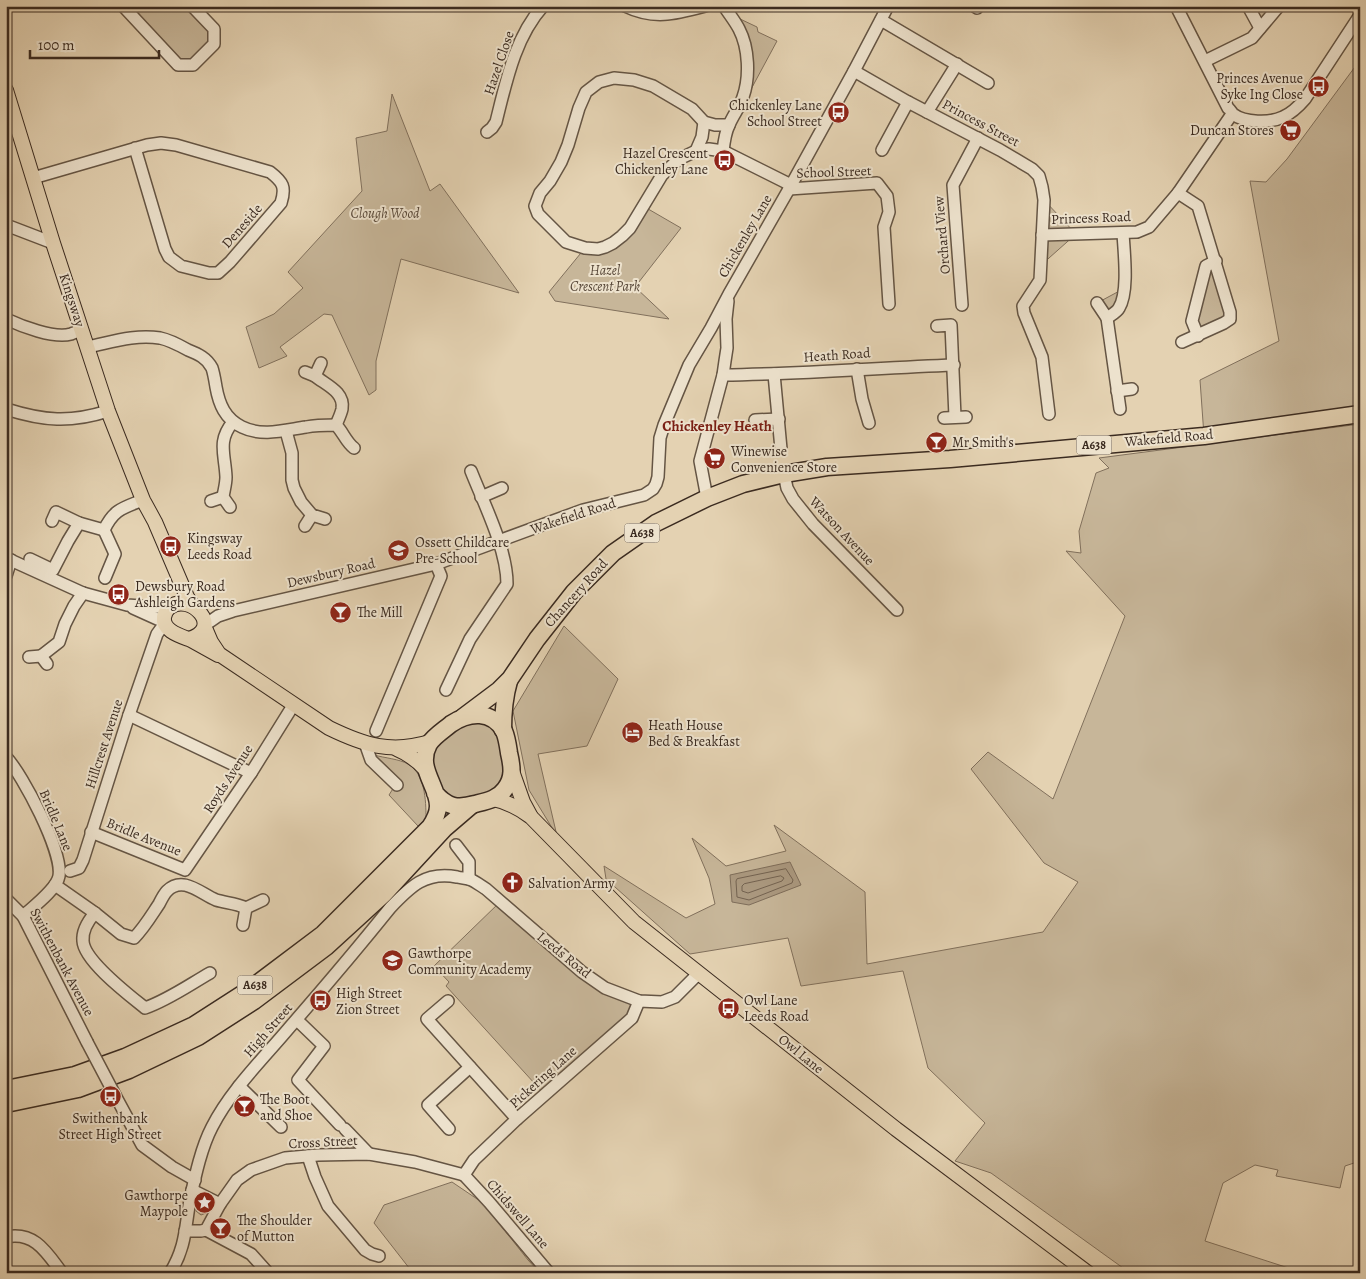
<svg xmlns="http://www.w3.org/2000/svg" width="1366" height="1279" font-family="Alegreya,serif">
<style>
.green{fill:#c7b699;stroke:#81705c}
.water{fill:#ab9980;stroke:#7e6d5a}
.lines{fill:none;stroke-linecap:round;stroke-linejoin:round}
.shore{stroke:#736250;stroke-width:1}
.minor-casing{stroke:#655544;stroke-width:14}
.major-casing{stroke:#3b2b20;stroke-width:16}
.highway-casing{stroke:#3b2b20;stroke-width:19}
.minor{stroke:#ede2cd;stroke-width:11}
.major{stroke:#e4d2b2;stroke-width:14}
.highway{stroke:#e4d2b2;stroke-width:16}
.minor-bridge-casing{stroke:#655544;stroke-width:14;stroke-linecap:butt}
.minor-bridge{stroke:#ede2cd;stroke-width:11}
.labels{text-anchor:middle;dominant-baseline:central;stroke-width:4;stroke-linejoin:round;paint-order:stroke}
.shield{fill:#ede2cd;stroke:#706254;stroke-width:1}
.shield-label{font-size:12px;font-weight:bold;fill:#3b2b20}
.street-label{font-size:14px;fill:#3b2b20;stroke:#ede2cd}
.poi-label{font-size:14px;fill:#3b2b20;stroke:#ede2cd;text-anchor:start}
.park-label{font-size:14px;font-style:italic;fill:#574738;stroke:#ede2cd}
.neighbourhood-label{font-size:15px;font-weight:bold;fill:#7a1f14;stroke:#ede2cd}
</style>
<rect width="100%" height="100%" fill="#e4d2b2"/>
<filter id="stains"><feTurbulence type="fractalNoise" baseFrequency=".004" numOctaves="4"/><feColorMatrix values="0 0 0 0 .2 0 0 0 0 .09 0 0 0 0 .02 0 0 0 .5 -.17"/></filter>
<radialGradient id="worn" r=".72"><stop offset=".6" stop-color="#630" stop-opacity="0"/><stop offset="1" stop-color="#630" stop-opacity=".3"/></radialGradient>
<!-- green -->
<g class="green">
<path d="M123,6h69l22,23v15l-21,21h-15z"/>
<path d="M1248,6h31l-19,22z"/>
<path d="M738,18l19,9 1,5 19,9 -28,52 -3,-9z"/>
<path d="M1360,60v354l-156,22 -4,-56 79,-39 -29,-160 16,1 21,-23z"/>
<path d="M392,94l38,97 10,-7 79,109 -118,-34 -25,102v29l-7,5 -37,-80 -8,-1 -44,33 7,9 -28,12 -13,-41 28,-13 29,-26 -15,-16 74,-81 -6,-53 31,-7z"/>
<path d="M1044,200l32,34 -36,32z"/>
<path d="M643,206l38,22 -46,59 34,32 -114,-18 -6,-9 36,-44 20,-1z"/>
<path d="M1216,261l14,51 -32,24 -6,-15 14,-55z"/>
<path d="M1125,288l-18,30 -10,-15z"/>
<path d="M1360,424v737l-15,5 -5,22 -64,-12 2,-6 -23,-5 -32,18 -18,58 99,32h-174l-139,-100 -36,-12 30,-38 -57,-55 -25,-97 -102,15 -13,-48 -98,16 -84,-75 -2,-13 82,52 29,-14 -6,-26 -17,-40 34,28 60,-15 -12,-26 91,67 2,72 176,-32 35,-50 -34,-19 -73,-94 17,-17 65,47 72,-183 -59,-65 15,2 -2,-22 17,-58 13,-5 -10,-10z"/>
<path d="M564,626l54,53 -31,67 -49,8 19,82 -28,-46 -16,-79z"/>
<path d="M458,719l41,6 10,58 -53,24 -30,-37 18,-40z"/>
<path d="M374,755c11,3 25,4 34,9 17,10 18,36 18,54l-8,8 -29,-31 10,-16z"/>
<path d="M500,902l82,70 57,29 -7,17 -87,77 -99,-109 3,-4 -15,-16z"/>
<path d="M452,1182l31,21 45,57 12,13h-127l-39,-50 10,-18z"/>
<path d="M199,1197l13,8 -6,8 -5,2 -5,-4z"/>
</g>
<!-- water -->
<path class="water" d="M790,862l11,23 -52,20 -17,-3 -2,-27z"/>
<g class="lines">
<!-- shore -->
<g class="shore">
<path d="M786,869l7,11 -1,3 -43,17 -12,-3 -1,-16 1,-2z"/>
<path d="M781,876l3,2 -2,3 -34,12 -6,-2v-5l2,-2z"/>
</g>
<defs>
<g id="minor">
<path d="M123,6l55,59h15l21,-21v-15l-22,-23"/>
<path d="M625,6c29,14 50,8 80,0"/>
<path d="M974,6l3,2 -1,-2"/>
<path d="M1176,6l52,102c1,0 4,5 5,6 11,9 38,9 50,3 9,-4 16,-11 22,-18l55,-84"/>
<path d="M1248,6l12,22"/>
<path d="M881,20l107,63"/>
<path d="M1205,61l47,-23 27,-32"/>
<path d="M854,71l54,31 92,48 32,19 7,7 3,11 2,13 -4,80 -17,26 1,7 18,44 7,57"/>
<path d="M927,112l30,-48"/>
<path d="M729,125h-14l-11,-3 -12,-13 -39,-23 -19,-6 -20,-2 -15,4 -13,10 -7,16 -11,37 -7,17 -11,19 -10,12 -5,13 3,8 28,28 19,6 13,1 7,-2 8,-4 9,-7 8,-8 32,-53 17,-16 17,-8 13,-2 14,2 68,34"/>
<path d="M487,132l5,-4 4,-6c10,-40 19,-85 47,-116"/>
<path d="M882,150l26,-48"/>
<path d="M696,151l6,-14 2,-15"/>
<path d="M723,151c1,-9 2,-18 6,-26 4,-10 11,-18 14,-28 7,-20 6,-49 -4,-68 -4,-8 -10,-15 -15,-23"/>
<path d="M33,178l114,-33 14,-2 15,2 94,27c13,10 16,15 11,31l-51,59 -12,11h-9l-28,-7 -12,-9 -4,-8 -30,-101"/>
<path d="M789,189l88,-6 10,13 2,16 -5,15 5,77"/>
<path d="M1178,193l20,13 32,106v7l-6,4 -42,19"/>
<path d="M6,225l47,18"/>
<path d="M1042,235l95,-3 12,-5 29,-34 54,-79"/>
<path d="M1097,303l10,15 13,91"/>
<path d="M962,305l-9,-120 25,-47"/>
<path d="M1107,318c4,-3 10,-6 12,-10 10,-16 5,-56 4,-75"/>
<path d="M6,319c15,7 48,20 65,15 3,-1 7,-3 10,-5"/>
<path d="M937,326l14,-1 4,92"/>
<path d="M1198,336l-6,-15 14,-55 10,-5"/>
<path d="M88,347c24,-5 47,-13 72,-9 10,2 19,7 28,12 10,4 19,8 24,18 2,6 3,13 4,19 3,17 9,32 26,40 20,10 43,3 64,0 10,-2 20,-2 30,-2 7,7 10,17 18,23"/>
<path d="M857,369l5,30 7,24"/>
<path d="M305,372l10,4 6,-13"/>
<path d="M774,374l7,75"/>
<path d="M723,375c77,-1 154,-7 231,-10"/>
<path d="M315,376c11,9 30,16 27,33 -1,5 -4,11 -6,16"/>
<path d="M1117,391l15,-2"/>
<path d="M6,409c38,12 64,14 102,2"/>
<path d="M944,418l22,-1"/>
<path d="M755,420l24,-1"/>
<path d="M286,431l6,22v27l2,8 7,14 11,13 13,4"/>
<path d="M784,474l3,14 6,11 20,25 84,86"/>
<path d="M481,497l21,-9"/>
<path d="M707,498l-7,-37 23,-86 2,-14 2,-13 -1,-29 2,-18"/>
<path d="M211,501l12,-4"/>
<path d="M230,507l-7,-10c1,-7 3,-13 3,-20 -1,-23 -9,-36 7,-55"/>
<path d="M52,521l4,-9 23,11 25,7"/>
<path d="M305,526l7,-11"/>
<path d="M6,558l77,35 44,12 42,3"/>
<path d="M30,559l23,11 15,-29 11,-18"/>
<path d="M6,576l5,-16"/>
<path d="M105,578l10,-24 -11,-24c10,-21 19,-22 39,-30"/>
<path d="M133,608l31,14"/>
<path d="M205,625l13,-9 15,-5 203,-47 147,-54 61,-15 9,-6 3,-5 2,-7 2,-39 4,-13 25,-60 22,-37 18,-34 60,-105 65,-118 34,-65"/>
<path d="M41,656l18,-14 6,-18 9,-18 9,-13"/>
<path d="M29,657l12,-1 6,8"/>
<path d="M446,690l24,-51 37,-55c0,-35 -23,-80 -36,-113"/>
<path d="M129,715l122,58"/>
<path d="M376,731l65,-155 -5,-12"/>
<path d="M365,743l6,17 26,25"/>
<path d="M6,757c17,18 57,95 53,119 -2,13 -26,31 -36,40"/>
<path d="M91,832l94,38 66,-97 43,-69"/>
<path d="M456,845l13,17v17"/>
<path d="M70,871l9,-3 4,-8 46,-145 28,-81 8,-11"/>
<path d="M55,885l40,28 26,21 13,4c10,-10 17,-22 25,-34 2,-4 5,-10 8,-13 16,-16 34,3 49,9 10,3 20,3 30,8"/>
<path d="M6,899l17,17 64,126"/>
<path d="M95,913c-7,8 -13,17 -12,28 1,20 46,54 62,67 23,-8 44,-23 65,-35"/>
<path d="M243,925l3,-17 17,-8"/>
<path d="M448,1001l-21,18 90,100"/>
<path d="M297,1020l27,26 -26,34 42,45"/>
<path d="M239,1086l42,41"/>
<path d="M116,1097l26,48 30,22 23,13"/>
<path d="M345,1129l24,25"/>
<path d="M449,1129l-21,-24 42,-38"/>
<path d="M308,1156l7,21 13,29 37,44 7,4 7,2"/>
<path d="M464,1175l10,-15 43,-41 115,-101 7,-17"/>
<path d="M464,1175l25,27 60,71"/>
<path d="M192,1190l28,14"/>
<path d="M206,1230l45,24 17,19"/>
<path d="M185,1231h16l5,-1 14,-26 17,-24 14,-10 34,-12 33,-3 51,-1 46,8 49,13"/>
<path d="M6,1237c29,-6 41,16 56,36"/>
<path d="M170,1273c16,-26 15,-45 20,-73 5,-23 11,-52 22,-73 19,-37 50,-67 77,-99 34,-39 68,-79 101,-120 20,-21 35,-37 67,-31 4,1 9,1 12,2 6,2 12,7 17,10l96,83 23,16 34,13 23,1 13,-5 24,-24"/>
<path d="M1360,1273v-1"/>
</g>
<g id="major">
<path d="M6,90l47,153 55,168 35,89 12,22 32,75 7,10"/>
<path d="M205,628l6,14 8,12 110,74c35,17 62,26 101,14"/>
<path d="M189,639c36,-11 1,-47 -19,-32 -3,2 -5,6 -6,10 -2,14 17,19 27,23 9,5 18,10 27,15"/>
<path d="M397,749c12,5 20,11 29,21"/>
<path d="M512,771l11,31 7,13"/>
<path d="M493,799c15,3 26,9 38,18l103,105 262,207 192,144"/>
</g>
<g id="highway">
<path d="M463,717l36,-27 11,-11 27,-40 37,-47 39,-39 43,-30 51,-25 36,-14 41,-10 43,-7 123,-8 254,-23 156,-22"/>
<path d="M503,730c0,-17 1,-32 6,-49"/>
<path d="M6,1089l69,-14 50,-18 69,-32 56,-36 73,-55 107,-107c4,-6 8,-13 8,-21 0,-21 -22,-38 -9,-62 5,-8 15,-14 22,-20 18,-12 41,-14 53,7 3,7 4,15 5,22 3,13 5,25 -4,36 -7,10 -18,12 -30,15 -18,5 -28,3 -40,-11"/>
<path d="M6,1104l72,-15 51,-19 69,-33 56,-36 72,-54 58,-53 60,-65 28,-24"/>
</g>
</defs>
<!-- minor casing -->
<use href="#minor" class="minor-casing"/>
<!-- major casing -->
<use href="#major" class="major-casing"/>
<!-- highway casing -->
<use href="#highway" class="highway-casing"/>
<!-- minor -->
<use href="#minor" class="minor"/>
<!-- major -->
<use href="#major" class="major"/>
<!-- highway -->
<use href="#highway" class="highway"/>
<defs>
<path id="minor-bridge" d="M87,1042l29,55"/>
</defs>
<!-- minor-bridge casing -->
<use href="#minor-bridge" class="minor-bridge-casing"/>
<!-- minor-bridge -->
<use href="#minor-bridge" class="minor-bridge"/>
</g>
<!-- icons -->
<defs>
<symbol id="bus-disc" viewBox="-11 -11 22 22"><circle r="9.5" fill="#8f2418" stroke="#ede2cd"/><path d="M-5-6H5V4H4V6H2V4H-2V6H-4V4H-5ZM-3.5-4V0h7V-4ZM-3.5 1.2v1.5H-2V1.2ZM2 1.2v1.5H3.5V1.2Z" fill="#fff"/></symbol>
<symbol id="supermarket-disc" viewBox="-11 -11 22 22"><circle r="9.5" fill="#8f2418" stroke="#ede2cd"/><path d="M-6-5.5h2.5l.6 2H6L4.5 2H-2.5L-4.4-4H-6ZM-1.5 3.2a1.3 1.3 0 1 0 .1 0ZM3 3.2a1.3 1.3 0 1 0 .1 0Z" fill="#fff"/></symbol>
<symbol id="bar-disc" viewBox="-11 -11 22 22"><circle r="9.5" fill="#8f2418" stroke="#ede2cd"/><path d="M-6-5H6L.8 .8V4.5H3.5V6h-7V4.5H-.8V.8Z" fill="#fff"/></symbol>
<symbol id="school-disc" viewBox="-11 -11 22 22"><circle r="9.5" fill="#8f2418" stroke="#ede2cd"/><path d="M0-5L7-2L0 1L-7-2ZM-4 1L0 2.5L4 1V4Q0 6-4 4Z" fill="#fff"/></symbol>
<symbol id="hotel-disc" viewBox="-11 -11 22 22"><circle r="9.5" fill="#8f2418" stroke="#ede2cd"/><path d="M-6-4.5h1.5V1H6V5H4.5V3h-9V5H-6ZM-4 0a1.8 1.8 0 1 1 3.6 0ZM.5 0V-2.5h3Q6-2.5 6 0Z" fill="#fff"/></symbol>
<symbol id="church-disc" viewBox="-11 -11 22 22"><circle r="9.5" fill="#8f2418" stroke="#ede2cd"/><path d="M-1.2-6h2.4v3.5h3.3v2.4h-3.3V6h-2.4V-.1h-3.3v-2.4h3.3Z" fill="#fff"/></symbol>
<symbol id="sight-disc" viewBox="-11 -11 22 22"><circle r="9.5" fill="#8f2418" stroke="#ede2cd"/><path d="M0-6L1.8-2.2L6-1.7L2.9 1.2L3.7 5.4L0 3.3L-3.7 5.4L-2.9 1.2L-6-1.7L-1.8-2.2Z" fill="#fff"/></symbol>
</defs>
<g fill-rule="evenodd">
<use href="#bus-disc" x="1306" y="74" width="25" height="25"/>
<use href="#bus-disc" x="826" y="100" width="25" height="25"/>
<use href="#supermarket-disc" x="1278" y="118" width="25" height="25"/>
<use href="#bus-disc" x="712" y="148" width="25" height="25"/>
<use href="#bar-disc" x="924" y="430" width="25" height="25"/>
<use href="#supermarket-disc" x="702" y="446" width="25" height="25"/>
<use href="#bus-disc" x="158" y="534" width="25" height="25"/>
<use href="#school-disc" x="386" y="538" width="25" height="25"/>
<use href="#bus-disc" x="106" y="582" width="25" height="25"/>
<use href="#bar-disc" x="328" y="600" width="25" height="25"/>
<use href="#hotel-disc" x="620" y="720" width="25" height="25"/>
<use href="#church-disc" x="500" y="870" width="25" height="25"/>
<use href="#school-disc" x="380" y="948" width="25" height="25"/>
<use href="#bus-disc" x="308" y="988" width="25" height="25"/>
<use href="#bus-disc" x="716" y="996" width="25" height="25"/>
<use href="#bus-disc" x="98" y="1084" width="25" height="25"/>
<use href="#bar-disc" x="232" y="1094" width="25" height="25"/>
<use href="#sight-disc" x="192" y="1190" width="25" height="25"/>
<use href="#bar-disc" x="208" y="1216" width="25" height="25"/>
</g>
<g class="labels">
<!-- shield labels -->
<g class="shield">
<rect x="1076.5" y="435.5" width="35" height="19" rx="4"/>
<rect x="624.5" y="523.5" width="35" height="19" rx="4"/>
<rect x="237.5" y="975.5" width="35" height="19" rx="4"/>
</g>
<g class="shield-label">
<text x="1094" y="445">A638</text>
<text x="642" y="533">A638</text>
<text x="255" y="985">A638</text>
</g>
<!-- street labels -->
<g class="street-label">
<text transform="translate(499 63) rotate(-71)">Hazel Close</text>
<text transform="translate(981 123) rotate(28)">Princess Street</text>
<text transform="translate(834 172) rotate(-2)">School Street</text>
<text transform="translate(1091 218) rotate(-2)">Princess Road</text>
<text transform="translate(242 226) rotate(-49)">Deneside</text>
<text transform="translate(942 235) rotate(-95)">Orchard View</text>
<text transform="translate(745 236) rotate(-60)">Chickenley Lane</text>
<text transform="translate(72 300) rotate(72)">Kingsway</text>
<text transform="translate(837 355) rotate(-4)">Heath Road</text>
<text transform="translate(1169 438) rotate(-5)">Wakefield Road</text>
<text transform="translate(573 516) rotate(-18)">Wakefield Road</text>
<text transform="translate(842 531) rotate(47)">Watson Avenue</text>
<text transform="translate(331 573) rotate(-13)">Dewsbury Road</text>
<text transform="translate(576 593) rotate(-48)">Chancery Road</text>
<text transform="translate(104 744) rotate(-72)">Hillcrest Avenue</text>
<text transform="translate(228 779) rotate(-57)">Royds Avenue</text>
<text transform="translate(56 820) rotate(67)">Bridle Lane</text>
<text transform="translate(144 837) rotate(22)">Bridle Avenue</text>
<text transform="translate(564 955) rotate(39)">Leeds Road</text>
<text transform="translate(62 962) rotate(62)">Swithenbank Avenue</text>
<text transform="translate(268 1030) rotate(-49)">High Street</text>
<text transform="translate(801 1054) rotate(39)">Owl Lane</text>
<text transform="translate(543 1077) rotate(-42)">Pickering Lane</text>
<text transform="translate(323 1142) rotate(-3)">Cross Street</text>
<text transform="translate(518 1214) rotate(49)">Chidswell Lane</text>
</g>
<!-- poi labels -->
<g class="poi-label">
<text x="1303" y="78" text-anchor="end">Princes Avenue<tspan x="1303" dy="16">Syke Ing Close</tspan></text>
<text x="822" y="105" text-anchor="end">Chickenley Lane<tspan x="822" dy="16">School Street</tspan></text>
<text x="1274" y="130" text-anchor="end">Duncan Stores</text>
<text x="708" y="153" text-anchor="end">Hazel Crescent<tspan x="708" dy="16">Chickenley Lane</tspan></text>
<text x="952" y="442">Mr Smith's</text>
<text x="731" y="451">Winewise<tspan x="731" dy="16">Convenience Store</tspan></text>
<text x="187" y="538">Kingsway<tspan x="187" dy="16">Leeds Road</tspan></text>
<text x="415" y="542">Ossett Childcare<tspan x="415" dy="16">Pre-School</tspan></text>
<text x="135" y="586">Dewsbury Road<tspan x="135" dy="16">Ashleigh Gardens</tspan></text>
<text x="357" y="612">The Mill</text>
<text x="648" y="725">Heath House<tspan x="648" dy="16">Bed &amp; Breakfast</tspan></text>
<text x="528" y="883">Salvation Army</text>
<text x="408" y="953">Gawthorpe<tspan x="408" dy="16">Community Academy</tspan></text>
<text x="336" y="993">High Street<tspan x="336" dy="16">Zion Street</tspan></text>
<text x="744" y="1000">Owl Lane<tspan x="744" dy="16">Leeds Road</tspan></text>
<text x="260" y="1099">The Boot<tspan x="260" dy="16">and Shoe</tspan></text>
<text x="110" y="1118" text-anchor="middle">Swithenbank<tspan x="110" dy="16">Street High Street</tspan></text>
<text x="188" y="1195" text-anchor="end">Gawthorpe<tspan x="188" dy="16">Maypole</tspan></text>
<text x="237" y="1220">The Shoulder<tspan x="237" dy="16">of Mutton</tspan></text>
</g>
<!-- park labels -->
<g class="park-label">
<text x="385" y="213">Clough Wood</text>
<text x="605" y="270">Hazel<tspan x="605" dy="16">Crescent Park</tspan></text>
</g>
<!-- neighbourhood labels -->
<g class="neighbourhood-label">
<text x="717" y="426">Chickenley Heath</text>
</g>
</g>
<!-- margin -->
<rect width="1366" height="1279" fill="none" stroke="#e4d2b2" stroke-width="25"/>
<rect x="8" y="8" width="1351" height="1264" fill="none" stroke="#3b2b20" stroke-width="2.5"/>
<rect x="12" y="12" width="1341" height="1254" fill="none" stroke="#3b2b20"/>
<!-- scale -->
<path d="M30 50v8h129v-8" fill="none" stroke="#3b2b20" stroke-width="2.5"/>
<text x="38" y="50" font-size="15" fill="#3b2b20" stroke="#ede2cd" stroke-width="4" paint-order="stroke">100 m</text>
<rect width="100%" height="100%" filter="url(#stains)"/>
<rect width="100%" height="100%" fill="url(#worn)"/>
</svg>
